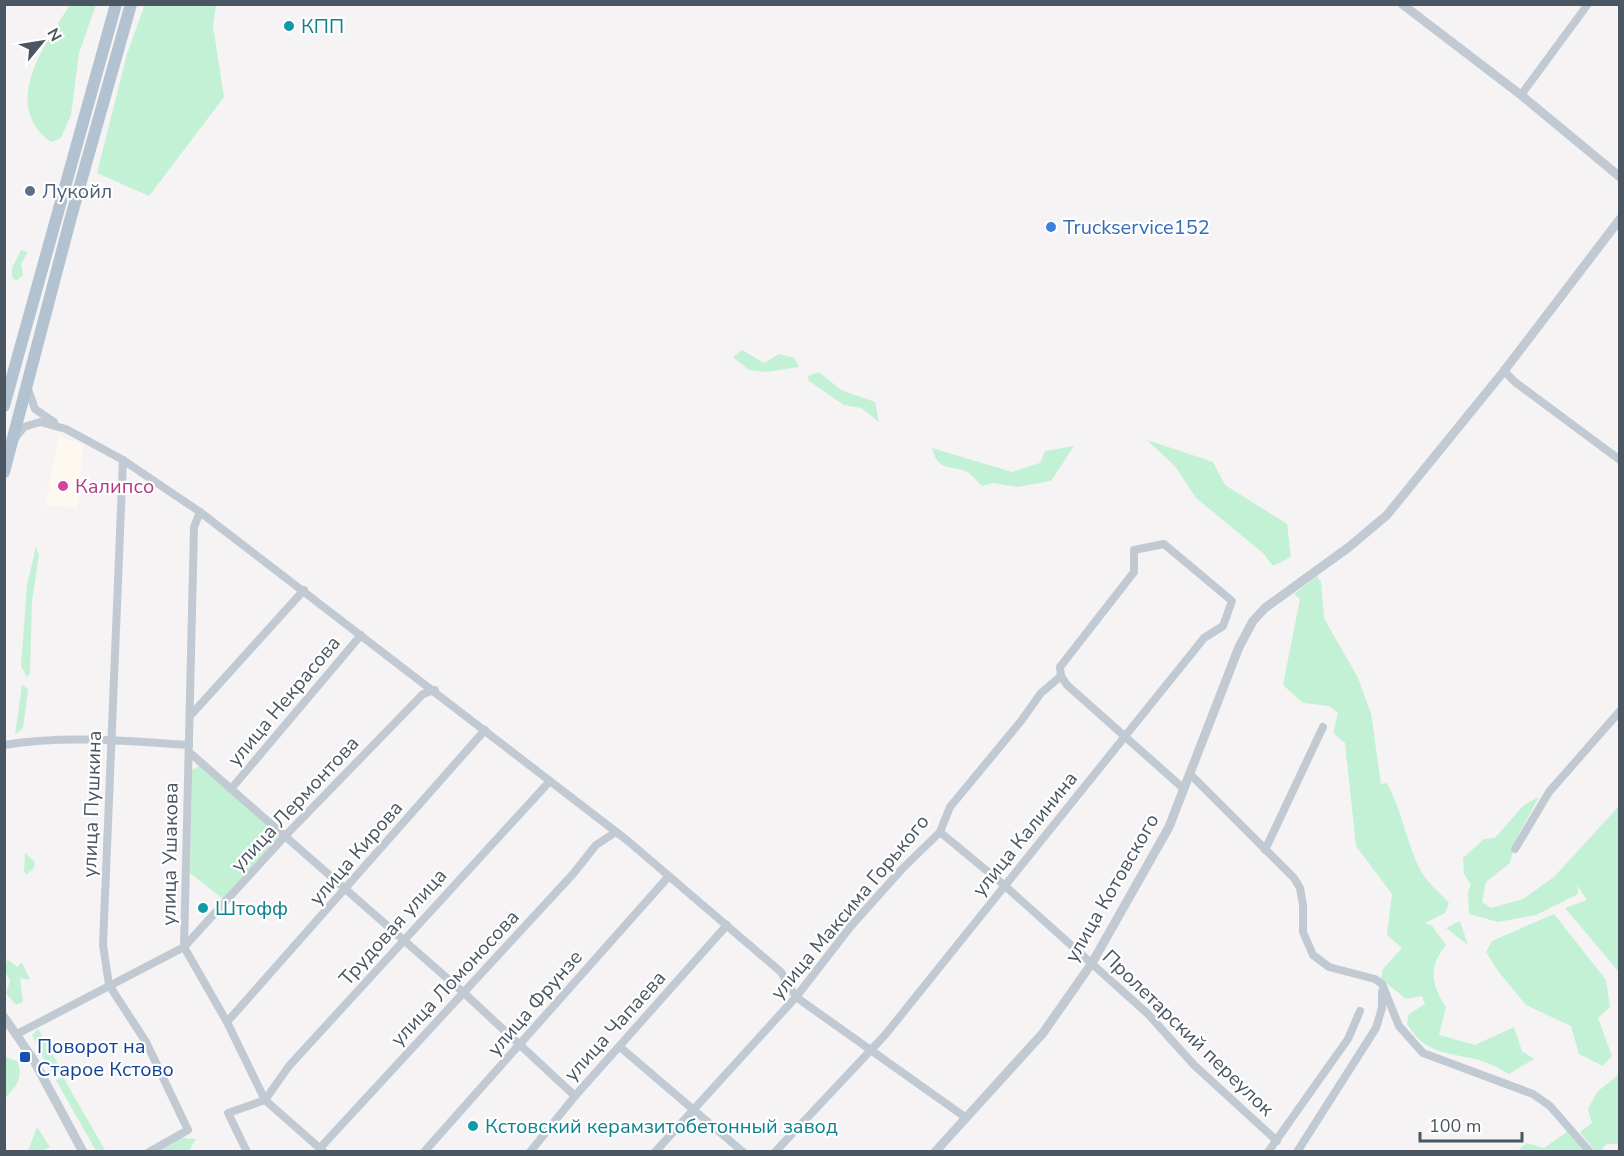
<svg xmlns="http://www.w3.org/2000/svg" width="1624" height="1156" font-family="'Nunito Sans',sans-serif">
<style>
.commercial{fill:#fdf9ef}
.green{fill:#c3f1d5}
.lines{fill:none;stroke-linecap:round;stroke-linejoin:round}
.minor{stroke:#c1cad2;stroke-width:8}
.tertiary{stroke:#c1cad2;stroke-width:9}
.primary{stroke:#b3c2d1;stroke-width:12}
.culture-dot{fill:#0f9aa8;stroke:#fff;stroke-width:2}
.service-dot{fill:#5c6f8a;stroke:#fff;stroke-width:2}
.shop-dot{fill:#3f7fe0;stroke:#fff;stroke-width:2}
.hotel-dot{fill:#d1479c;stroke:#fff;stroke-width:2}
.transit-dot{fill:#1a4fb4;stroke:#fff;stroke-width:2}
.labels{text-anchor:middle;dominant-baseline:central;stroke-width:4.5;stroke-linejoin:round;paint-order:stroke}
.culture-label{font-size:20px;fill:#0d838f;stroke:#fff;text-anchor:start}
.service-label{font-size:20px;fill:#4e5e75;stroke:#fff;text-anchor:start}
.shop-label{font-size:20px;fill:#366cbe;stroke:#fff;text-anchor:start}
.hotel-label{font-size:20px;fill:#b23c85;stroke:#fff;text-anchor:start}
.street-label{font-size:20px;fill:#4a5661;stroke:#fff}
.transit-label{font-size:20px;fill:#164399;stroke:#fff;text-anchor:start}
</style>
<rect width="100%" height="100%" fill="#f5f3f3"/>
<!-- commercial -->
<path class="commercial" d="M59,436l24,9 -5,63 -33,-3z"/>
<!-- green -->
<g class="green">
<path d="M145,4l71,1 -3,21 11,71 -75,99 -52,-23 30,-119z"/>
<path d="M70,5h26l-17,48 -8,62 -10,23 -10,4c-51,-37 -6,-98 19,-137z"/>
<path d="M21,250l7,2 -7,12 2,11 -7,6 -4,-4v-9z"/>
<path d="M742,350l22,13 15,-9 15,4 5,9 -33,5 -17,-2 -16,-13z"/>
<path d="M819,372l22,18 34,12 4,20 -18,-14 -17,-3 -35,-24 -1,-5z"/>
<path d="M1147,440l66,22 12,23 62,39 4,33 -18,9 -10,-13 -67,-55 -21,-32z"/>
<path d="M1074,446l-23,35 -34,6 -24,-4 -11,3c-5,-4 -10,-12 -15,-14 -16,-8 -29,1 -35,-24l80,24 28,-9 5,-12z"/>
<path d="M36,547l3,8 -7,46 -2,72 -3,4 -6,-11 6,-81z"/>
<path d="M1317,576l4,6 3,36 34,60 13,35 10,71 6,-1c15,27 19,60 34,88 6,11 19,22 28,32l-4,10 -20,10 7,3 14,19c-18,22 -15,39 0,62l-7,28 36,10 39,-18 8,24 12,8 -25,15c-7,-4 -14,-8 -21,-11 -33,-12 -60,-4 -81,-39l2,-10 16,-10 -3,-8 -16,3 -25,-20 2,-10 19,-21 -15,-13 5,-41 -36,-48 -11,-103 -12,-10 5,-20 -9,-7 -26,-3 -20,-18 17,-86 -6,-5z"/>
<path d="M22,685l6,4 -5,39 -8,7z"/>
<path d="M199,766l81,70 -57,63 -33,-26 2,-103z"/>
<path d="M1539,797l-22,40 -7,26 -24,19 -4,20 9,6 32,-9 31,-22 65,-71v166l-54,-64 22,-8 -10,-15 1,9 -42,21 -38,7 -29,-8 -1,-23 3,-6 -7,-11 -1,-16 21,-19 11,-1 29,-33z"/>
<path d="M25,853l10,9 -1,6 -7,6 -3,-2z"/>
<path d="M1554,914l52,66 4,27 -12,11 14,38 -9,10 -24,-12 -8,-28 -45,-21 -28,-34 -12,-19 6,-11z"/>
<path d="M1460,921l8,24 -22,-17z"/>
<path d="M7,959l10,8 5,-5 8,18 -10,-2 3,24 -7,3 -10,-12 4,-12 -5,-10z"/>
<path d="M38,1029l23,40 -6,4 -6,-3 -17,-35z"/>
<path d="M5,1057l12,4c7,16 -1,26 -12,37z"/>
<path d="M1619,1074v70h-12l-5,5 2,2h-9l-15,-19 12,-9 -4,-14 9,-17z"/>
<path d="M63,1077l42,73 -1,1h-8l-40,-71z"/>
<path d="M37,1127l13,20 -8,4h-14z"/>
<path d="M1568,1131l17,21h-69l11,-9 17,5z"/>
<path d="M181,1138l15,1 -7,12 -32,1z"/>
</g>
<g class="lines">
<!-- minor -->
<g class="minor">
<path d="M1521,95l67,-91"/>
<path d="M1504,371l11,11 105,78"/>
<path d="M28,389l7,20 19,13"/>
<path d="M16,437l8,-10 16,-5 26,7 57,31 77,52 428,329 153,131 15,25 169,120"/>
<path d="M123,460l-20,485 6,40 37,57 42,88 -39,22"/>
<path d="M200,512l-6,15 -10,420 43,75 38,78 59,52"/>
<path d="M190,716l114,-126"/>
<path d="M4,745c61,-10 124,-4 185,0"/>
<path d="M189,752l275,241 111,103"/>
<path d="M1190,774l104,104 6,10 3,17v27l10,23 16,12 46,12 7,5 17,42 24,27 110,41 17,12 40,46"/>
<path d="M231,789l130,-154"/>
<path d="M940,832l64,53 144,129 46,51 83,76"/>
<path d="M1515,849l34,-57 71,-81"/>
<path d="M1265,850l58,-123"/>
<path d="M227,1022l258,-292"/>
<path d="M17,1034l167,-87 101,-111 138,-142 12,-4"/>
<path d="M620,1047l123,105"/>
<path d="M320,1148l253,-274 23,-29 20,-13"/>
<path d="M247,1152l-19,-39 37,-13 24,-34 261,-285"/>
<path d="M424,1152l245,-276"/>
<path d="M530,1152l45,-56 152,-171"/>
<path d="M655,1152l141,-155 55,-71 51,-57 38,-37 10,-25 71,-86 20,-28 20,-17"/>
<path d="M775,1152l110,-117 319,-397 19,-12 9,-25 -68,-57 -30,6v22l-74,95 1,9 6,9 117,104"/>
<path d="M1268,1152l80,-113 12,-28"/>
<path d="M1297,1152l79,-124 6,-20v-16"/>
</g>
<!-- tertiary -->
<g class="tertiary">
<path d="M1402,4l119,91 99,82"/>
<path d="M4,1017l29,42 50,93"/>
<path d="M935,1152l108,-119 49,-70 77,-136 70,-180 14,-26 12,-13 84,-61 38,-32 117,-144 116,-152"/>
</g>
<!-- primary -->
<g class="primary">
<path d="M4,406l112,-402"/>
<path d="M4,472l67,-255 60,-213"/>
</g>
</g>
<!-- markers -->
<g class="culture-dot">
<circle cx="289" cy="26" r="6"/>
<circle cx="203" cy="908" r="6"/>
<circle cx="473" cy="1126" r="6"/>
</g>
<circle class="service-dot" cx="30" cy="191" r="6"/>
<circle class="shop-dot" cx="1051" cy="227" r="6"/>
<circle class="hotel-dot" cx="63" cy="486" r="6"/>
<rect class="transit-dot" x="19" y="1051" width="12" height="12" rx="3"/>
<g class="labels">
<!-- culture labels -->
<g class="culture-label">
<text x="301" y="26">КПП</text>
<text x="215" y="908">Штофф</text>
<text x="485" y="1126">Кстовский керамзитобетонный завод</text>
</g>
<!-- service labels -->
<g class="service-label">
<text x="42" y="191">Лукойл</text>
</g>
<!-- shop labels -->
<g class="shop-label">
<text x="1063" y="227">Truckservice152</text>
</g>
<!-- hotel labels -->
<g class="hotel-label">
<text x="75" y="486">Калипсо</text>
</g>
<!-- street labels -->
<g class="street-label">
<text transform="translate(284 701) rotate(-50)">улица Некрасова</text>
<text transform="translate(92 804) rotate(-88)">улица Пушкина</text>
<text transform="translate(295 804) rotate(-47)">улица Лермонтова</text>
<text transform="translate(1025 834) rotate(-51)">улица Калинина</text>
<text transform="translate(356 853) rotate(-49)">улица Кирова</text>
<text transform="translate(170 854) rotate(-89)">улица Ушакова</text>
<text transform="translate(1112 888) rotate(-60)">улица Котовского</text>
<text transform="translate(850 907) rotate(-50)">улица Максима Горького</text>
<text transform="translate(393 927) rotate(-48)">Трудовая улица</text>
<text transform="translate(455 978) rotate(-47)">улица Ломоносова</text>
<text transform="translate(535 1003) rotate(-49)">улица Фрунзе</text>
<text transform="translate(615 1026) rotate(-48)">улица Чапаева</text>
<text transform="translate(1188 1033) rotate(44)">Пролетарский переулок</text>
</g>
<!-- transit labels -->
<g class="transit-label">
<text x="37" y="1046">Поворот на<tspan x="37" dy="23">Старое Кстово</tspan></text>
</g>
</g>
<!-- border -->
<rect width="1624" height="1156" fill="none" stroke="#4a5661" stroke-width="12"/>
<!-- north arrow -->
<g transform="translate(42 42) rotate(60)" stroke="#ffffff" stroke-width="4.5" paint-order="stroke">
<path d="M0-4.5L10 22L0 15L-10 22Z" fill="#4a5661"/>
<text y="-9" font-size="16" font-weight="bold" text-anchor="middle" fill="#4a5661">N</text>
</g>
<!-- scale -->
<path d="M1420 1132v9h102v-9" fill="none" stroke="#4a5661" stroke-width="3"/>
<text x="1429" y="1132" font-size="18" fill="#4a5661" stroke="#ffffff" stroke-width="4.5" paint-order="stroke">100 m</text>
</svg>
